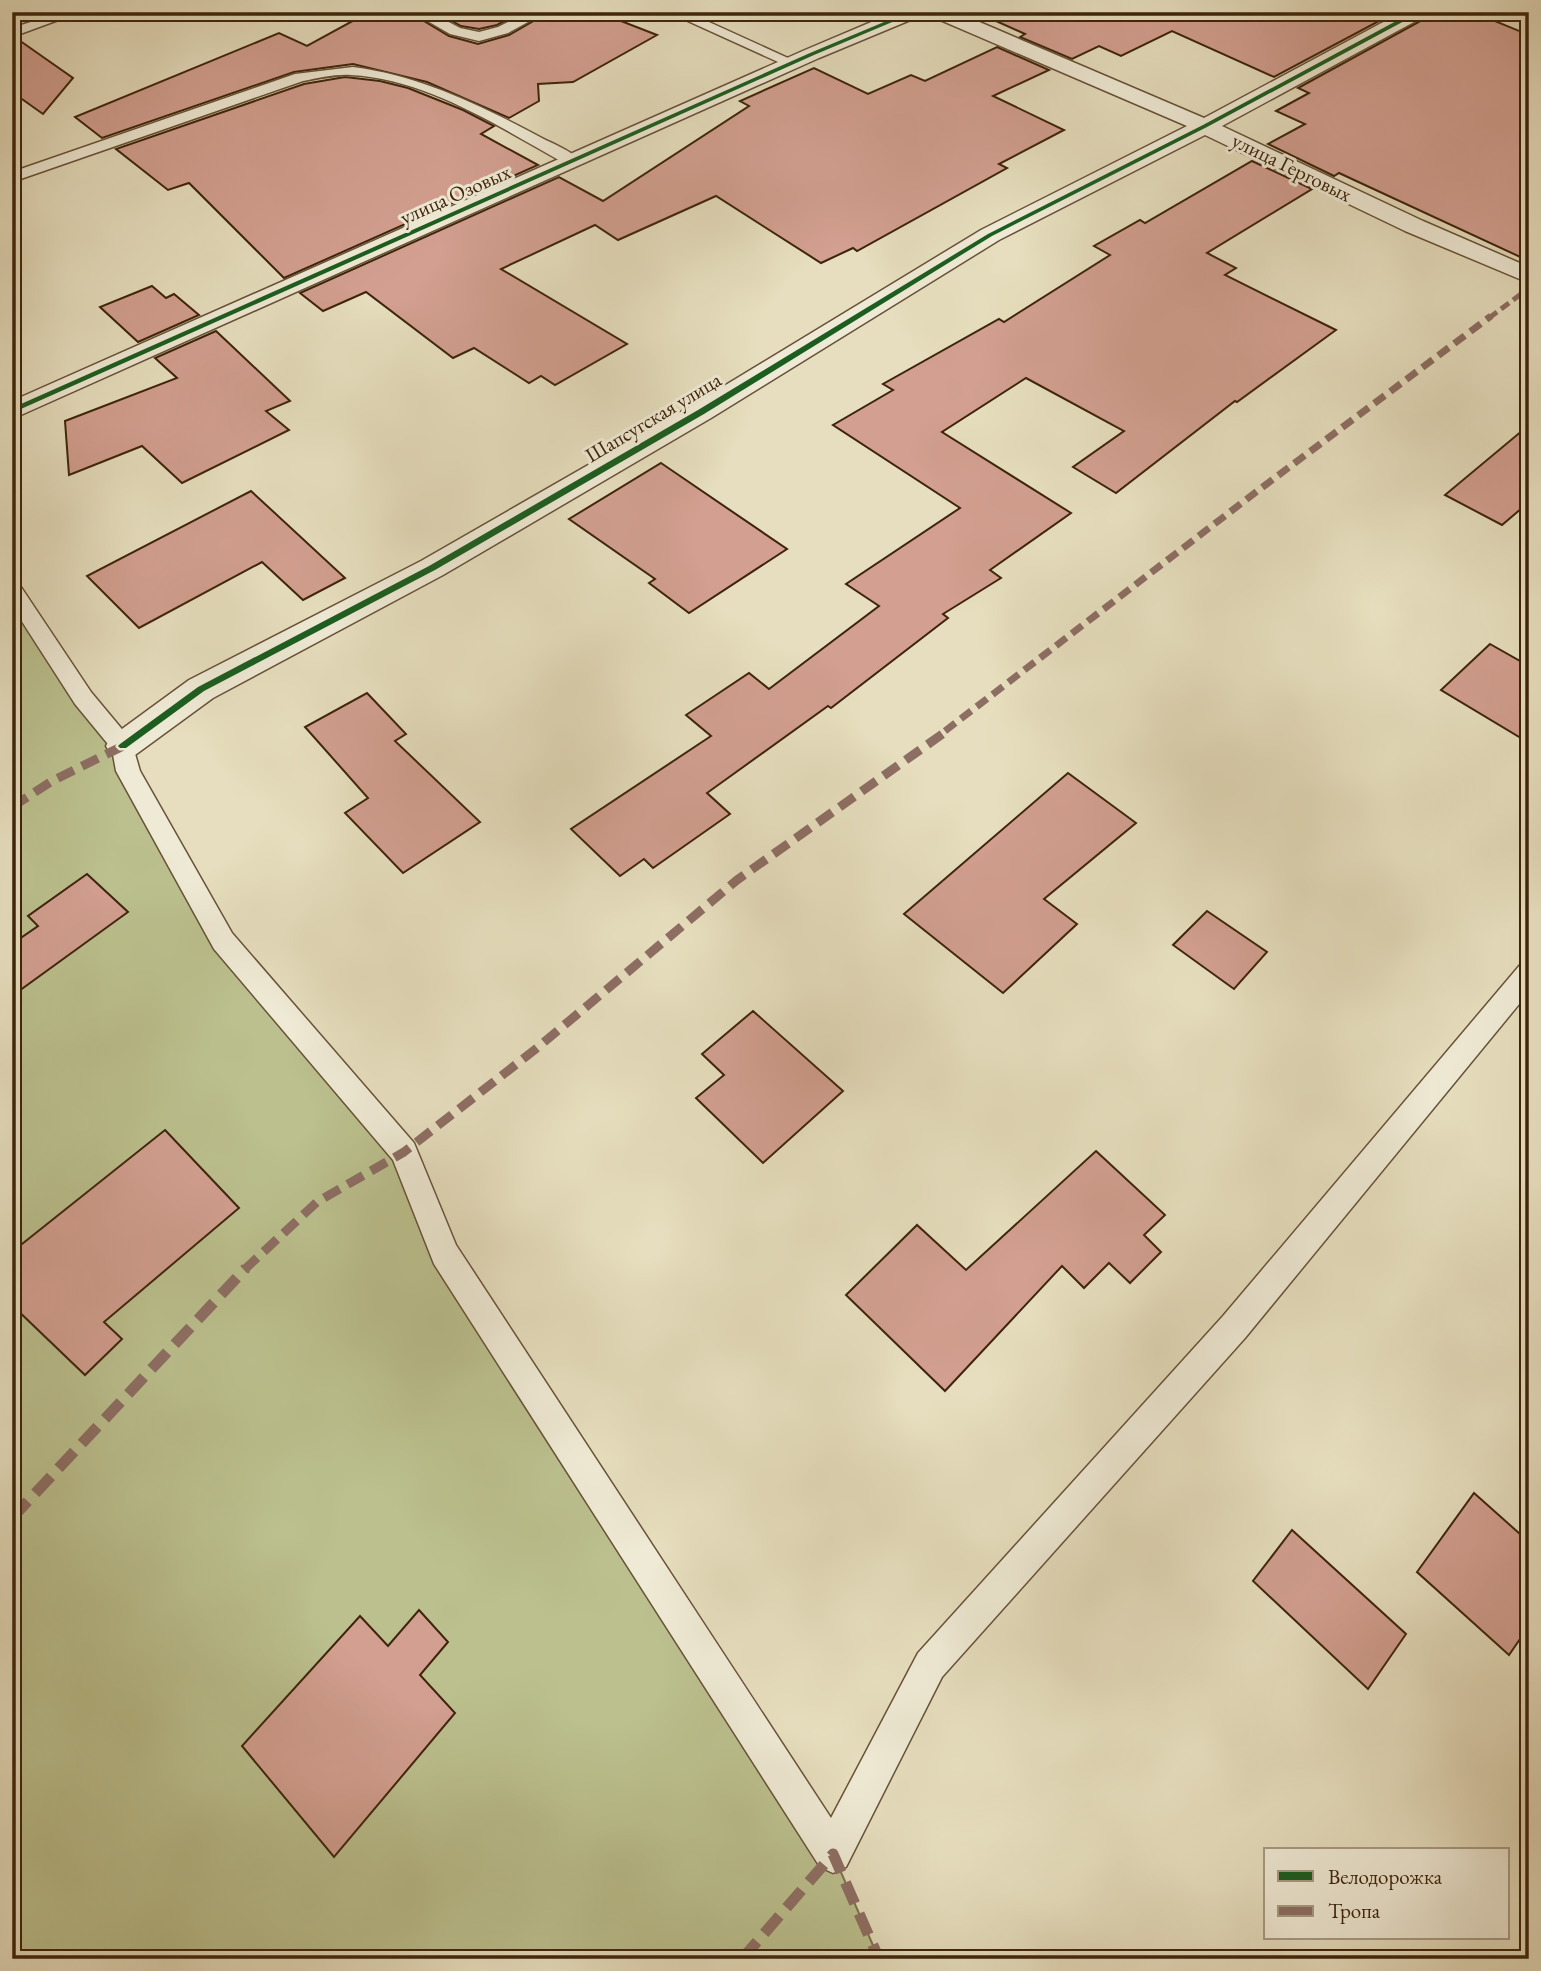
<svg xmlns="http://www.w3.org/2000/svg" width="1541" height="1971" font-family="'EB Garamond',serif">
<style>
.green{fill:#bbc08e;stroke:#7c724c;stroke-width:2}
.building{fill:#d29f90;stroke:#3e240b;stroke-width:2}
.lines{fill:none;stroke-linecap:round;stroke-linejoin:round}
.lane-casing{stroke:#685238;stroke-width:3}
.street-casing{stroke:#685238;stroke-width:3}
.lane{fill:#efead5;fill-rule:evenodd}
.street{fill:#efead5;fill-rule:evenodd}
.quiet-far3{stroke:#8d6e63;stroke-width:5;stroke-dasharray:10 5;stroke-linecap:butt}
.quiet-far2{stroke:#8d6e63;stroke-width:7;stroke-dasharray:13 7;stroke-linecap:butt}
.quiet-far1{stroke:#8d6e63;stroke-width:9;stroke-dasharray:18 9;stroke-linecap:butt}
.quiet{stroke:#8d6e63;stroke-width:11;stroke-dasharray:23 11;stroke-linecap:butt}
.cycleway-casing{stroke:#efead5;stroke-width:5}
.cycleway{fill:#1b5e20;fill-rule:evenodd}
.labels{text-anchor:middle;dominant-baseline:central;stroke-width:6;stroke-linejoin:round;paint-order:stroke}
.far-street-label{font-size:21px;fill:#3e240b;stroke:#efead5}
</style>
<rect width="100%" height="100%" fill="#e6debe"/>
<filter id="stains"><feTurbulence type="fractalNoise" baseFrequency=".00286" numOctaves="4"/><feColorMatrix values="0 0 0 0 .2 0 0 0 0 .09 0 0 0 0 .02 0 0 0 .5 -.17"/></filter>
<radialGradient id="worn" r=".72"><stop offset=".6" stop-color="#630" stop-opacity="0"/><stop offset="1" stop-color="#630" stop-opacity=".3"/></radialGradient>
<!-- green -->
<path class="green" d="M12,589l71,109 140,243 181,211 41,102 388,600 46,105h-867z"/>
<!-- building -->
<g class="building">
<path d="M369,12h40l40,24 29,8 31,-9 40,-23h49l59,23 -84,47 -35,2 1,17 -30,17 -82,-36 -74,-18 -59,8 -192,66 -27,-21 204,-84 28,13z"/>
<path d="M436,12h86l-25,13 -18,4 -18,-3z"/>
<path d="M976,12h420l-122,65 -102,-46 -51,25 -22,-10 -27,13 -52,-22 5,-3z"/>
<path d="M1430,12h43l56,23v226l-190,-88 -5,3 -66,-32 37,-20 -29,-13 33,-18 -11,-5 128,-70z"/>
<path d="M16,38l57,40 -30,36 -31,-22v-53z"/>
<path d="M997,47l52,23 -56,26 71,34 -65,34 8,4 -150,83 -4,-3 -32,15 -105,-67 -98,44 -23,-15 -94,44 126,75 -72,41 -14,-9 -12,7 -55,-35 -21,10 -87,-66 -43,19 -23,-18 259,-116 44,24 146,-95 -9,-5 74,-33 54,26 43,-19 14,6z"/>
<path d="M345,77l35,4 28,7 55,22 31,16 -13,8 57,31 -254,113 -95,-95 -21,7 -52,-41 188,-65z"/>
<path d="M1252,161l60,28 -105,64 29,15 -11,7 111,55 -99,72 -2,-1 -119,92 -43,-26 51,-36 -98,-53 -84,54 129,81 -81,57 11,8 -58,36 5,4 -117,90 -3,-2 -121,87 23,21 -77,54 -9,-9 -24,17 -49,-47 140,-93 -25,-21 63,-42 20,16 110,-83 -33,-22 114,-76 -127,-83 60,-35 -10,-6 116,-65 5,3 106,-67 -16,-9 46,-26 5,3z"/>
<path d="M152,286l14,12 8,-4 25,21 -61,27 -38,-35z"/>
<path d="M216,331l74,70 -24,10 23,19 -107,53 -40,-37 -73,29 -4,-54 112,-43 -22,-20z"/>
<path d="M1529,425v77l-27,23 -57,-30z"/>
<path d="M661,463l126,86 -98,64 -40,-30 6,-4 -86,-60z"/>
<path d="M251,491l94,87 -42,22 -41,-38 -123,66 -52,-52z"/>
<path d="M1490,644l39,22v77l-88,-53z"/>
<path d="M367,693l39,41 -11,7 85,81 -77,51 -58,-60 23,-15 -63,-71z"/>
<path d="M1068,773l68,50 -92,76 33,25 -74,69 -99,-79z"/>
<path d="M87,874l41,38 -116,84v-52l26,-18 -10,-10z"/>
<path d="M1207,911l60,41 -33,37 -61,-44z"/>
<path d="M753,1011l90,80 -80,72 -67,-65 28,-23 -22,-21z"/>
<path d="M165,1130l74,78 -135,114 18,17 -37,36 -73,-70v-53z"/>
<path d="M1096,1151l69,64 -21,20 17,17 -31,31 -21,-20 -25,25 -22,-22 -117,125 -99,-96 71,-70 49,45z"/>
<path d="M1474,1493l55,49v84l-20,29 -92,-83z"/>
<path d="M1292,1530l114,104 -38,55 -115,-108z"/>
<path d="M419,1610l29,32 -28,33 35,38 -121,144 -92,-111 118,-130 28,30z"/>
</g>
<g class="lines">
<defs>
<g id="lane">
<path d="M37,12h16l8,7 -49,18v-9l31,-10z"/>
<path d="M412,12h18l30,16 19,4 19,-5 30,-15h18l-38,21 -29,8 -29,-7z"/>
<path d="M668,12h19l112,51 -2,3h-10z"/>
<path d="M353,67c68,9 127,38 187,70 13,7 32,14 42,25l-8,5 -6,-2c-66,-36 -139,-86 -217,-90 -16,-1 -32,3 -48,6l-291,101v-10l283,-98z"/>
<path d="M12,582l7,2 72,108 40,48 9,31 92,162 182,210 42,102 375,573 87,-165 305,-337 297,-351 9,-3v30l-284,346 -303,339 -96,190 -13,6 -13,-6 -386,-603 -41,-104 -179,-211 -98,-178 -4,-22 -37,-45 -63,-98z"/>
</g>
<g id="street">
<path d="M895,12h28l-3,4 -101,42 -807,361v-18l793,-351z"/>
<path d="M928,12h28l248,106 198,-106h26l-3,4 -203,110 201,95 106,46v16l-124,-52 -200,-96 -206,105 -288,178 -268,157 -230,123 -78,57 -12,4 -12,-4 -5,-9 5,-9 78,-57 232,-119 270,-155 290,-176 206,-104 -256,-110z"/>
</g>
</defs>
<!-- lane casing -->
<use href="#lane" class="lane-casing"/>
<!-- street casing -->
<use href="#street" class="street-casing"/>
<!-- lane -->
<use href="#lane" class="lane"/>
<!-- street -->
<use href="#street" class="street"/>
<!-- quiet-far3 -->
<path class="quiet-far3" d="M1489,318l40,-30"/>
<!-- quiet-far2 -->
<path class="quiet-far2" d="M945,731l311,-239 235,-176"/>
<!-- quiet-far1 -->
<g class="quiet-far1">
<path d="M12,807l40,-26 71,-35"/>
<path d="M244,1270l73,-68 87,-50 133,-104 200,-168 211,-150"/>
</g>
<!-- quiet -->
<g class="quiet">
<path d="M12,1518l234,-250"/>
<path d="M742,1959l91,-105 46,105"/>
</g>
<defs>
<g id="cycleway">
<path d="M908,12h8l-102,43 -802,358v-5l798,-355z"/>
<path d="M1413,12h8l-214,115 -215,109 -288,178 -269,156 -231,121 -78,57h-6l-2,-2 2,-2 78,-57 231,-121 269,-156 290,-176 215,-109z"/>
</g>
</defs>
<!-- cycleway casing -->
<use href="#cycleway" class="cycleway-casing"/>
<!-- cycleway -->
<use href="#cycleway" class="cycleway"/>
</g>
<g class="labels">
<!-- far-street labels -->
<g class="far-street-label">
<text transform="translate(1292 167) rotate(26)">улица Герговых</text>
<text transform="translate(455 194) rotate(-24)">улица Озовых</text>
<text transform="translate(653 417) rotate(-31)">Шапсугская улица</text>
</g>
</g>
<!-- margin -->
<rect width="1541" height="1971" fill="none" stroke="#e6debe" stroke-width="42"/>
<rect x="14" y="14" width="1513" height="1943" fill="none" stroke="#3e240b" stroke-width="3.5"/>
<rect x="21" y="21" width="1499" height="1929" fill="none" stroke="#3e240b" stroke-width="2"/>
<!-- legend -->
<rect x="1264" y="1848" width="245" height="91" fill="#efead5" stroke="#a89b84" stroke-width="2"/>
<rect x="1278" y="1871" width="35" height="10" fill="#1b5e20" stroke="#a89b84" stroke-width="2"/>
<text x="1328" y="1884" font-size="21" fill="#3e240b">Велодорожка</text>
<rect x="1278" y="1906" width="35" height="10" fill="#8d6e63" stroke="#a89b84" stroke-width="2"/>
<text x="1328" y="1918" font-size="21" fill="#3e240b">Тропа</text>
<rect width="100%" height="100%" filter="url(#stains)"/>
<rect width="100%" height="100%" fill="url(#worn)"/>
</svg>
